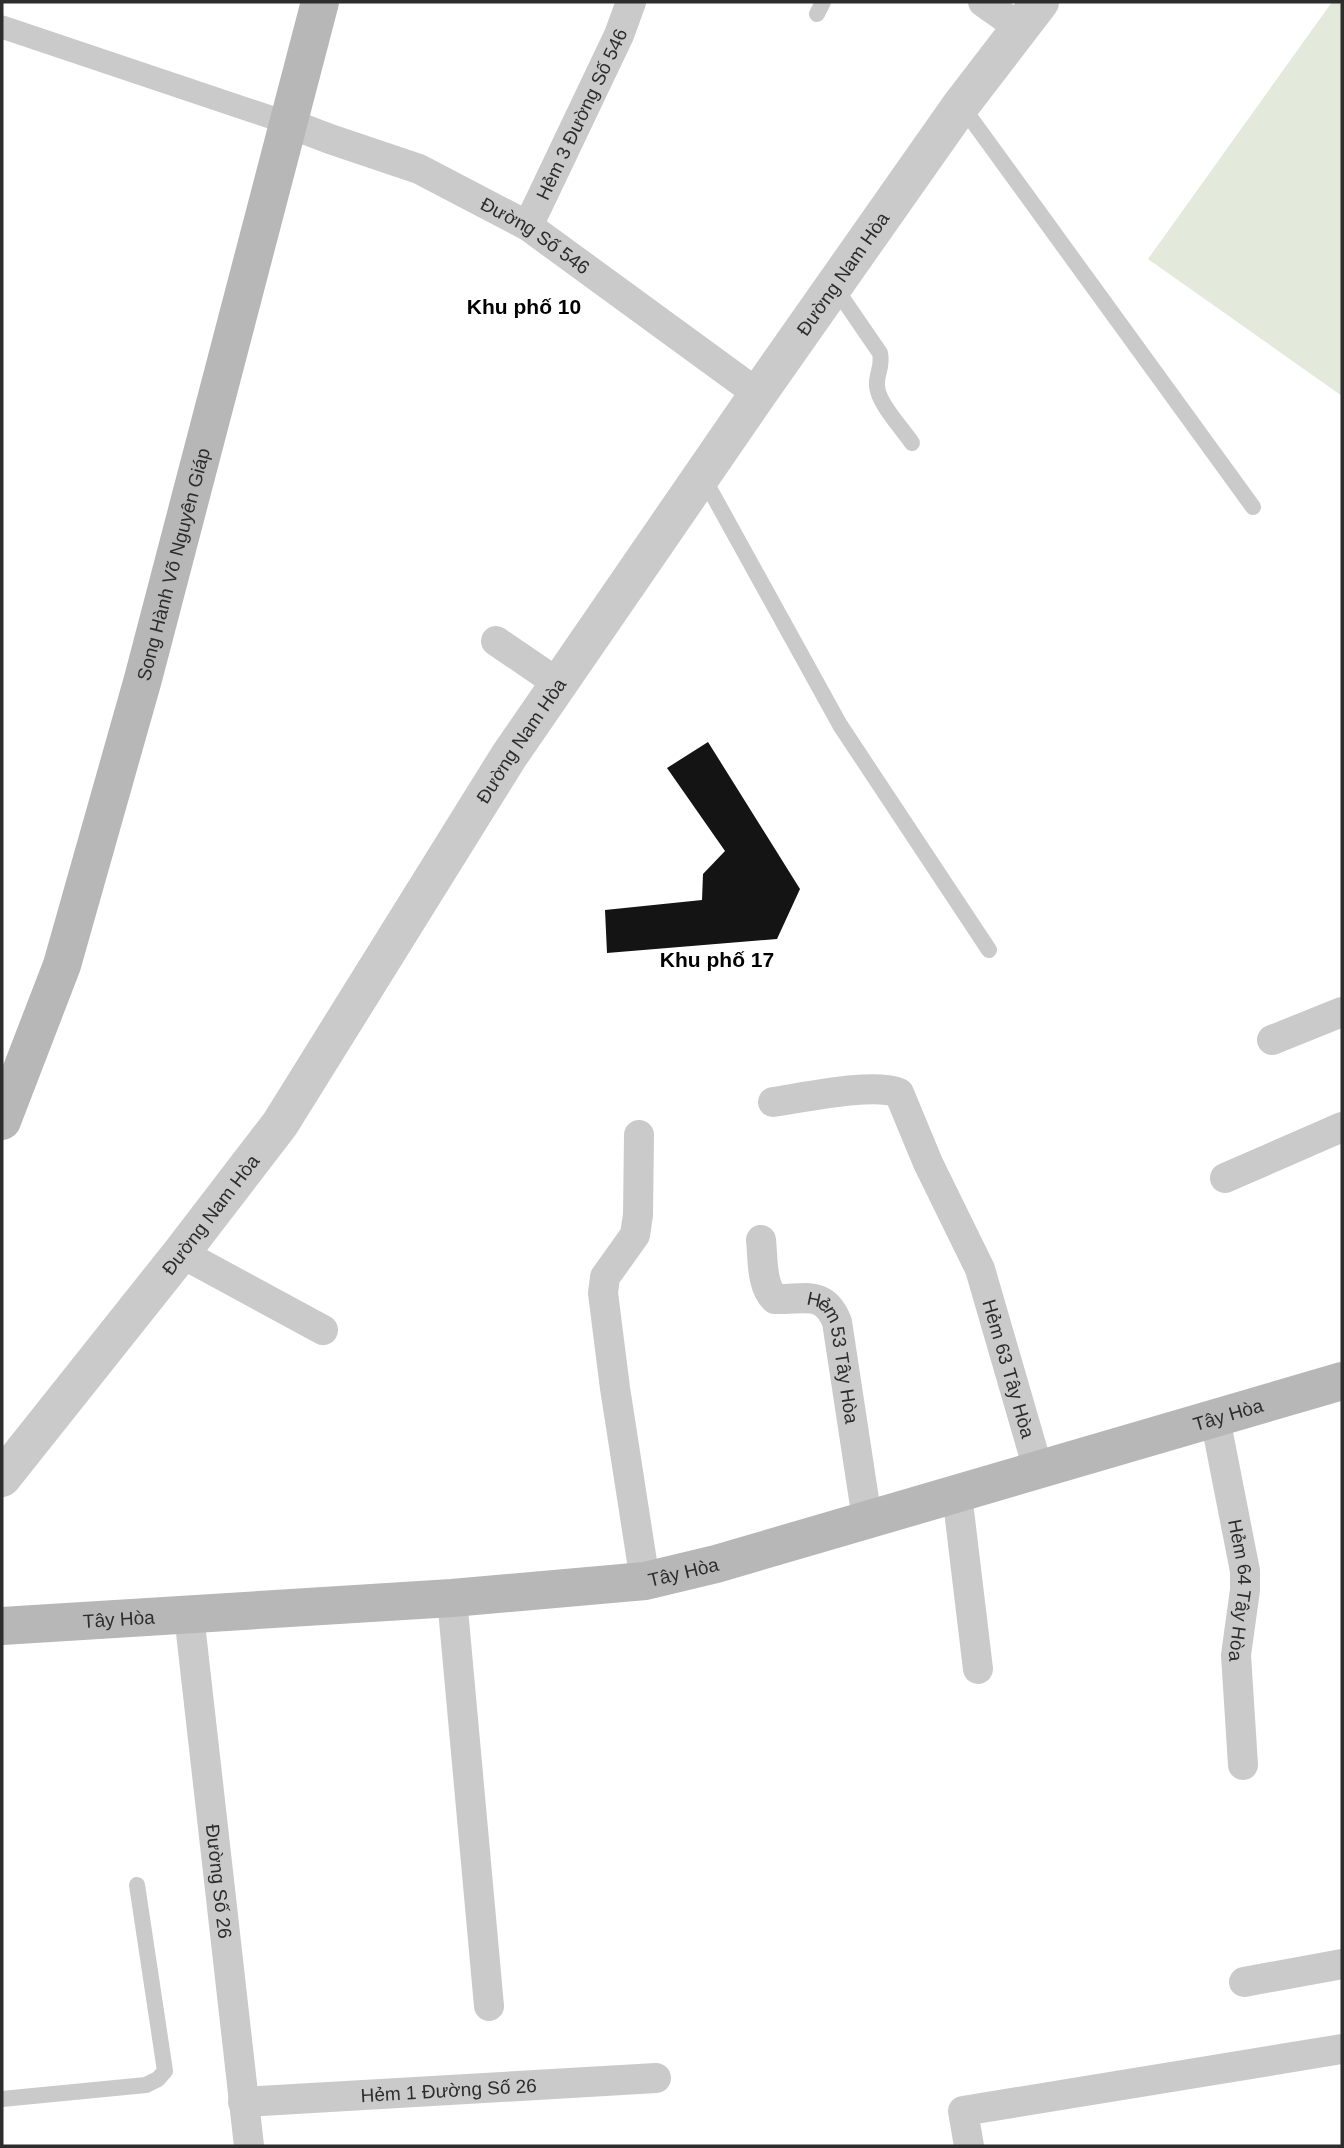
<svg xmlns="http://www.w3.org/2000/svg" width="1344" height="2148" font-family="Arial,sans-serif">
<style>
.green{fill:#e3eadb}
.building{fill:#141414}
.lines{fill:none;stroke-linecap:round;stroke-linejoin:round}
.service{stroke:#cacaca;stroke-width:16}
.pedestrian{stroke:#cacaca;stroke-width:23}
.minor{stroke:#cacaca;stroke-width:30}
.tertiary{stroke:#cacaca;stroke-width:38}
.secondary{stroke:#b7b7b7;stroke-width:38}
.labels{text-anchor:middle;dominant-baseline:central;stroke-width:7;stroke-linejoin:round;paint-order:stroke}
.street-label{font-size:19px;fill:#2d2d2d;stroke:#fff}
.neighbourhood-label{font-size:21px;font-weight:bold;fill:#000;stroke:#fff}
</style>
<rect width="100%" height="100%" fill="#fff"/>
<!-- green -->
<path class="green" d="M1332,2h10v394l-194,-137z"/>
<!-- building -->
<path class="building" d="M708,742l92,147 -23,50 -170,14 -2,-43 97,-10 1,-26 22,-23 -58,-83z"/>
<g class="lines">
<!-- service -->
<g class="service">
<path d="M817,14l6,-12"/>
<path d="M961,105l292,402"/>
<path d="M834,286l46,67c3,15 -4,20 -3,33 1,17 25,42 35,57"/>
<path d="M703,477l137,248 149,225"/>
<path d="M2,2099l144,-14 12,-6 7,-8 -28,-186"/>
</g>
<!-- pedestrian -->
<path class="pedestrian" d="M2,27l286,96"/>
<!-- minor -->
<g class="minor">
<path d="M983,2l37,26"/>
<path id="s1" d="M288,123l42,16 89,30 109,57 230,168"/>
<path id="s2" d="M528,226l91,-191 12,-33"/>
<path d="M496,641l63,43"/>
<path d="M1272,1040l70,-28"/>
<path id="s3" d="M773,1102c29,-4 101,-20 126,-9l29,70 52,106 58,200"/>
<path d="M639,1135l-1,80 -3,20 -30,42 -2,16 12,95 30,193"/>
<path d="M1225,1178l117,-51"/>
<path id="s4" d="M761,1240c2,18 0,46 14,59 29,1 49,-10 62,23l30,197"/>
<path d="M181,1253l142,77"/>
<path id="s5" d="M1215,1418l30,153v19l-9,65 7,110"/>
<path d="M957,1494l21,175"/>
<path d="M452,1598l37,408"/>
<path id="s6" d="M189,1615l60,531"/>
<path d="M1244,1982l98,-18"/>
<path id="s7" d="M243,2102l413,-24"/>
<path d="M969,2146l-6,-35 379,-62"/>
</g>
<!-- tertiary -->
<path class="tertiary" id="s8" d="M2,1478l179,-225 99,-129 229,-368 249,-362 203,-289 79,-103"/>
<!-- secondary -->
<g class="secondary">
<path id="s9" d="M2,1121l60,-156 81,-286 177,-677"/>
<path id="s10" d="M2,1626l450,-28 193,-17 71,-17 626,-183"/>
</g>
</g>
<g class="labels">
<!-- street labels -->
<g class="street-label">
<text stroke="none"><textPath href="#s2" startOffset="124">Hẻm 3 Đường Số 546</textPath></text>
<text stroke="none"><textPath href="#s1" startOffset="273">Đường Số 546</textPath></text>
<text stroke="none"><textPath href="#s8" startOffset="1470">Đường Nam Hòa</textPath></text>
<text stroke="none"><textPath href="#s9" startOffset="583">Song Hành Võ Nguyên Giáp</textPath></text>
<text stroke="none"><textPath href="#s8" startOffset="903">Đường Nam Hòa</textPath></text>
<text stroke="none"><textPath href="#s8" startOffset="336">Đường Nam Hòa</textPath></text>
<text stroke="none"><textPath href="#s4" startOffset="166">Hẻm 53 Tây Hòa</textPath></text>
<text stroke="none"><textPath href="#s3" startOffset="425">Hẻm 63 Tây Hòa</textPath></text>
<text stroke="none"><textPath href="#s10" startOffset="1251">Tây Hòa</textPath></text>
<text stroke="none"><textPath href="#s10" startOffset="684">Tây Hòa</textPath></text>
<text stroke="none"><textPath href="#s5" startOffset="175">Hẻm 64 Tây Hòa</textPath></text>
<text stroke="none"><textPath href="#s10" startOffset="117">Tây Hòa</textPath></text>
<text stroke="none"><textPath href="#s6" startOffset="268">Đường Số 26</textPath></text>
<text stroke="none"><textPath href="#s7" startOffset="206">Hẻm 1 Đường Số 26</textPath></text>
</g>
<!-- neighbourhood labels -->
<g class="neighbourhood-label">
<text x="524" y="306">Khu phố 10</text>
<text x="717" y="959">Khu phố 17</text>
</g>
</g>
<!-- border -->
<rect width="1344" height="2148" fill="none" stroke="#2d2d2d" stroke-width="7"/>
</svg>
